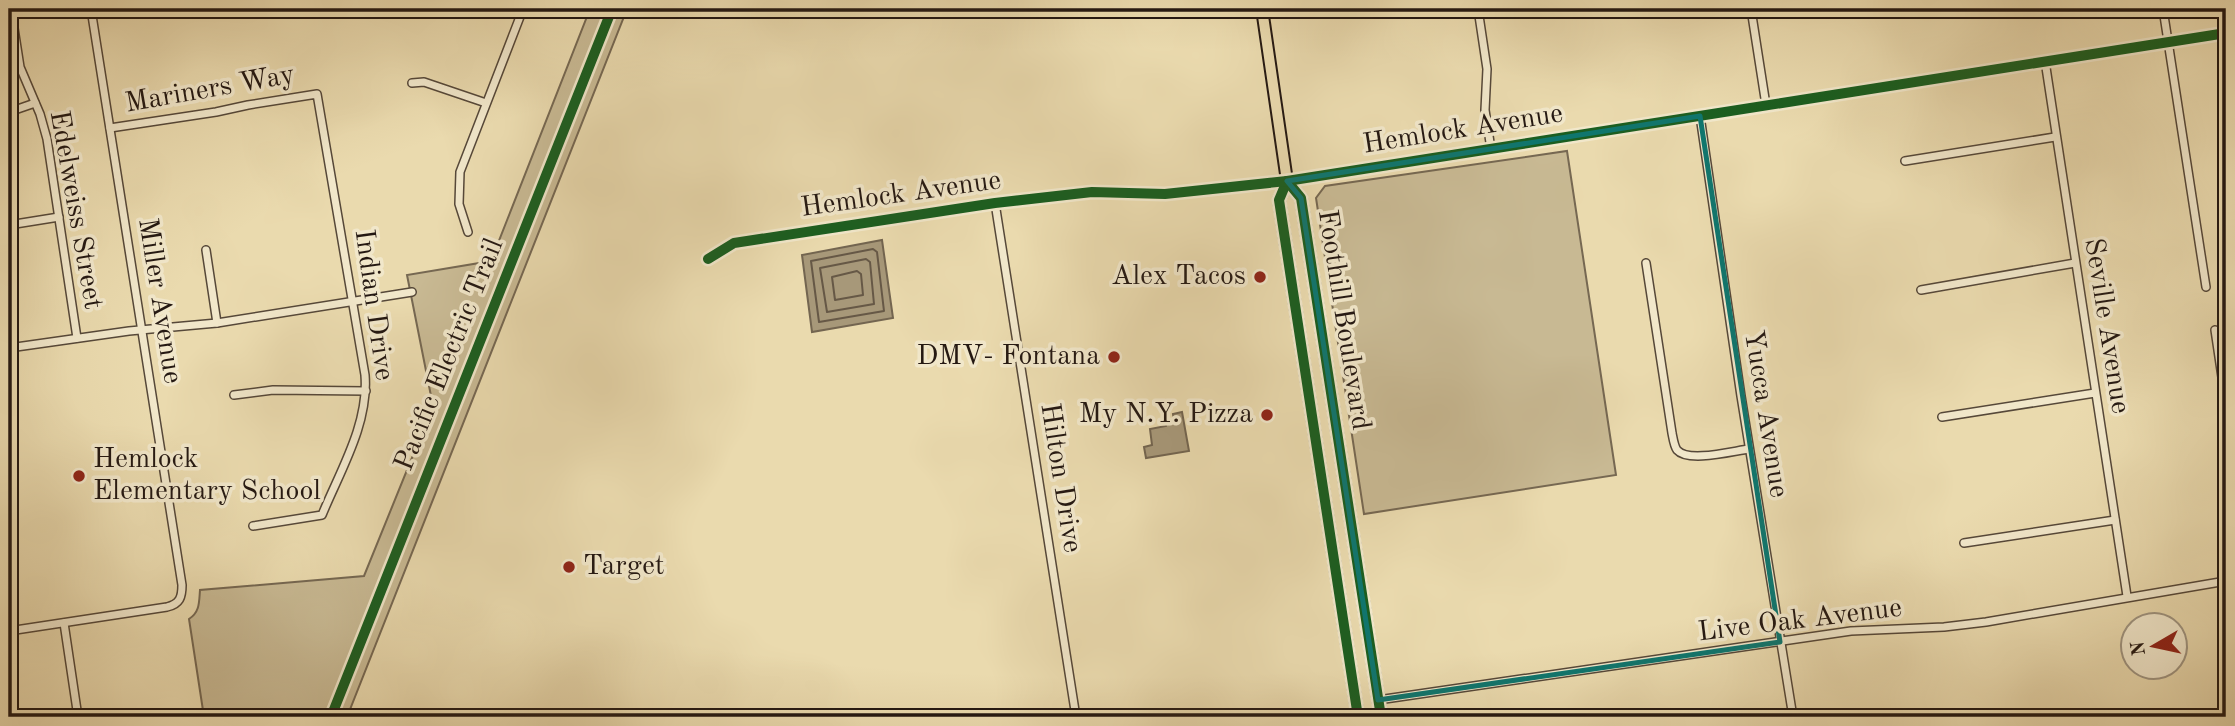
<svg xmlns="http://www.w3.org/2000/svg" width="2235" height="726" font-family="'Old Standard TT',serif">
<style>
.green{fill:#c8b993;stroke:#766852;stroke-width:2}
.water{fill:#a79879;stroke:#736550;stroke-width:2}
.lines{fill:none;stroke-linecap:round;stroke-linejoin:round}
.shore{stroke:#665846;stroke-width:2}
.minor-casing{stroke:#564839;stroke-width:10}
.primary-casing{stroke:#241812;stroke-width:14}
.minor{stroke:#f1e7ca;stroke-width:7}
.primary{stroke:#eadaae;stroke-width:10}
.cycleway-casing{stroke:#f1e7ca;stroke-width:15}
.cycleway{stroke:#1b5e20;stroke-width:10}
.marked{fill:none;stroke:#0f766e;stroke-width:5;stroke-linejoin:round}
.poi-dot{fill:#8f2418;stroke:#f1e7ca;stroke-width:2.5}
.labels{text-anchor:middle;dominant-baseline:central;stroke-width:7;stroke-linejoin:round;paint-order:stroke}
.street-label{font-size:28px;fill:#241812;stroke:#f1e7ca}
.poi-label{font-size:28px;fill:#241812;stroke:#f1e7ca;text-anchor:end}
</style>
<rect width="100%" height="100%" fill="#eadaae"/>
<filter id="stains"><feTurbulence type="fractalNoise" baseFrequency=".00286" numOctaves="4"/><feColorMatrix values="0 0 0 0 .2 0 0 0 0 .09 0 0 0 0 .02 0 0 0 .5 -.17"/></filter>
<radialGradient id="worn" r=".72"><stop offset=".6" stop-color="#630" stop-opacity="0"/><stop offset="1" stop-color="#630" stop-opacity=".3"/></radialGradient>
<!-- green -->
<g class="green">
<path d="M590,9h37l-280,708h-143l-15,-98c11,-7 10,-17 11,-29l164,-14 69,-170 -26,-131 84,-14z"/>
<path d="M1567,151l49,324 -252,39 -48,-316 9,-12z"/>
</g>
<!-- water -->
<g class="water">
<path d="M882,240l11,78 -81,14 -10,-77z"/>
<path d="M1182,412l7,39 -43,7 -2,-11 8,-2 -2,-16 16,-3v-3l8,-2 -1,-7z"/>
</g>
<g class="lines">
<!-- shore -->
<g class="shore">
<path d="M873,249l4,3 7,59 -65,11 -8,-61z"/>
<path d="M866,259l4,3 4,42 -47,8 -7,-44z"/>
<path d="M857,271l4,3 2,21 -28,5 -3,-23z"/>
</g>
<defs>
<g id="minor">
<path d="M11,9l9,58 20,47 7,25 30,199"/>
<path d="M1478,9l9,60 -2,41 6,39"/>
<path d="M1751,9l15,96"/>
<path d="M2163,9l43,278"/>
<path d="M2045,61l82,535"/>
<path d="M412,83l12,-1 62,21"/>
<path d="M9,112l26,-9"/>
<path d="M1700,116l41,280 52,321"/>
<path d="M110,128l106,-16 32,-7 69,-11 48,281c4,49 -25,96 -43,140l-69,11"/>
<path d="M1905,161l150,-24"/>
<path d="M995,203l81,514"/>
<path d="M9,225l50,-8"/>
<path d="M468,232l-9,-28 1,-32 63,-163"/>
<path d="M206,250l11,73"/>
<path d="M708,259l26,-16 261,-40 97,-11 73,2 122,-13 939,-148"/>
<path d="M1646,263l26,170c1,5 2,13 5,17 11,13 56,1 72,-1"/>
<path d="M1921,290l154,-27"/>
<path d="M2215,330l11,74"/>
<path d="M9,348l120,-17 88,-8 195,-31"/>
<path d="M234,395l39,-5 93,1"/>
<path d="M1942,417l153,-24"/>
<path d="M1964,543l151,-23"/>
<path d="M64,623l14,94"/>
<path d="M9,631l158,-24c13,-3 15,-10 15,-22l-91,-576"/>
<path d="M1378,700l473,-69 93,-4 42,-5 240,-41"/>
</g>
<g id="primary">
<path d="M1262,9l25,172 -8,19 79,517"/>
<path d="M1287,181l14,17 80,519"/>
</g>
</defs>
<!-- minor casing -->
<use href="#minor" class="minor-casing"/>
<!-- primary casing -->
<use href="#primary" class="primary-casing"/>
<!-- minor -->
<use href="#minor" class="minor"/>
<!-- primary -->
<use href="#primary" class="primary"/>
<defs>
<g id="cycleway">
<path d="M1287,181l14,17 80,519"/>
<path d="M1287,181l-8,19 79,517"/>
<path d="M708,259l26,-16 261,-40 97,-11 73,2 122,-13 939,-148"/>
<path d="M331,717l281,-708"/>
</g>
</defs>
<!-- cycleway casing -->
<use href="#cycleway" class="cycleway-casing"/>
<!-- cycleway -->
<use href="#cycleway" class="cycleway"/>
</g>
<!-- marked area -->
<path class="marked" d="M1700,116l80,526 -402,58 -77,-502 -14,-17z"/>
<!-- markers -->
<g class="poi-dot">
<circle cx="1260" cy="277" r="7"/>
<circle cx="1114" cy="357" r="7"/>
<circle cx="1267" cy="415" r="7"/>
<circle cx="79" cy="476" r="7"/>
<circle cx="569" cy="567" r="7"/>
</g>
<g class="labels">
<!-- street labels -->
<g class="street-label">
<text transform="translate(210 90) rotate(-10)">Mariners Way</text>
<text transform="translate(1463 130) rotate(-9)">Hemlock Avenue</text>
<text transform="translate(901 195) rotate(-8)">Hemlock Avenue</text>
<text transform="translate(75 210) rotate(80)">Edelweiss Street</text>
<text transform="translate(159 301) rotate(81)">Miller Avenue</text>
<text transform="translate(373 305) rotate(82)">Indian Drive</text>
<text transform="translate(1343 320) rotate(81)">Foothill Boulevard</text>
<text transform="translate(2106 326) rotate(81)">Seville Avenue</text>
<text transform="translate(450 355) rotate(-68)">Pacific Electric Trail</text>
<text transform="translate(1765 414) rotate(81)">Yucca Avenue</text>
<text transform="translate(1060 478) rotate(81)">Hilton Drive</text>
<text transform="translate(1800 621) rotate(-7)">Live Oak Avenue</text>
</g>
<!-- poi labels -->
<g class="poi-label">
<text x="1246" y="277">Alex Tacos</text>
<text x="1100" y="357">DMV- Fontana</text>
<text x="1253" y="415">My N.Y. Pizza</text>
<text x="93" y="460" text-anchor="start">Hemlock<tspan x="93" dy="32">Elementary School</tspan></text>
<text x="583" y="567" text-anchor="start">Target</text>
</g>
</g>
<!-- margin -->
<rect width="2235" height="726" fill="none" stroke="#eadaae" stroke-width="35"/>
<rect x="10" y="10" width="2214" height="705" fill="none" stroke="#241812" stroke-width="3.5"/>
<rect x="18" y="18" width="2200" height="691" fill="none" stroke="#241812" stroke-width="2"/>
<!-- north arrow -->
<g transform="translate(2154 646) rotate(261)"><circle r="33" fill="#f1e7ca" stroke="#9f9480" stroke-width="2"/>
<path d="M0-5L12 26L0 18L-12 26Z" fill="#8f2418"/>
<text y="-10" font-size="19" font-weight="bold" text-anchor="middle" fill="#241812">N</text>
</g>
<rect width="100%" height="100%" filter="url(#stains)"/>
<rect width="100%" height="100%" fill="url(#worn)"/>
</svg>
